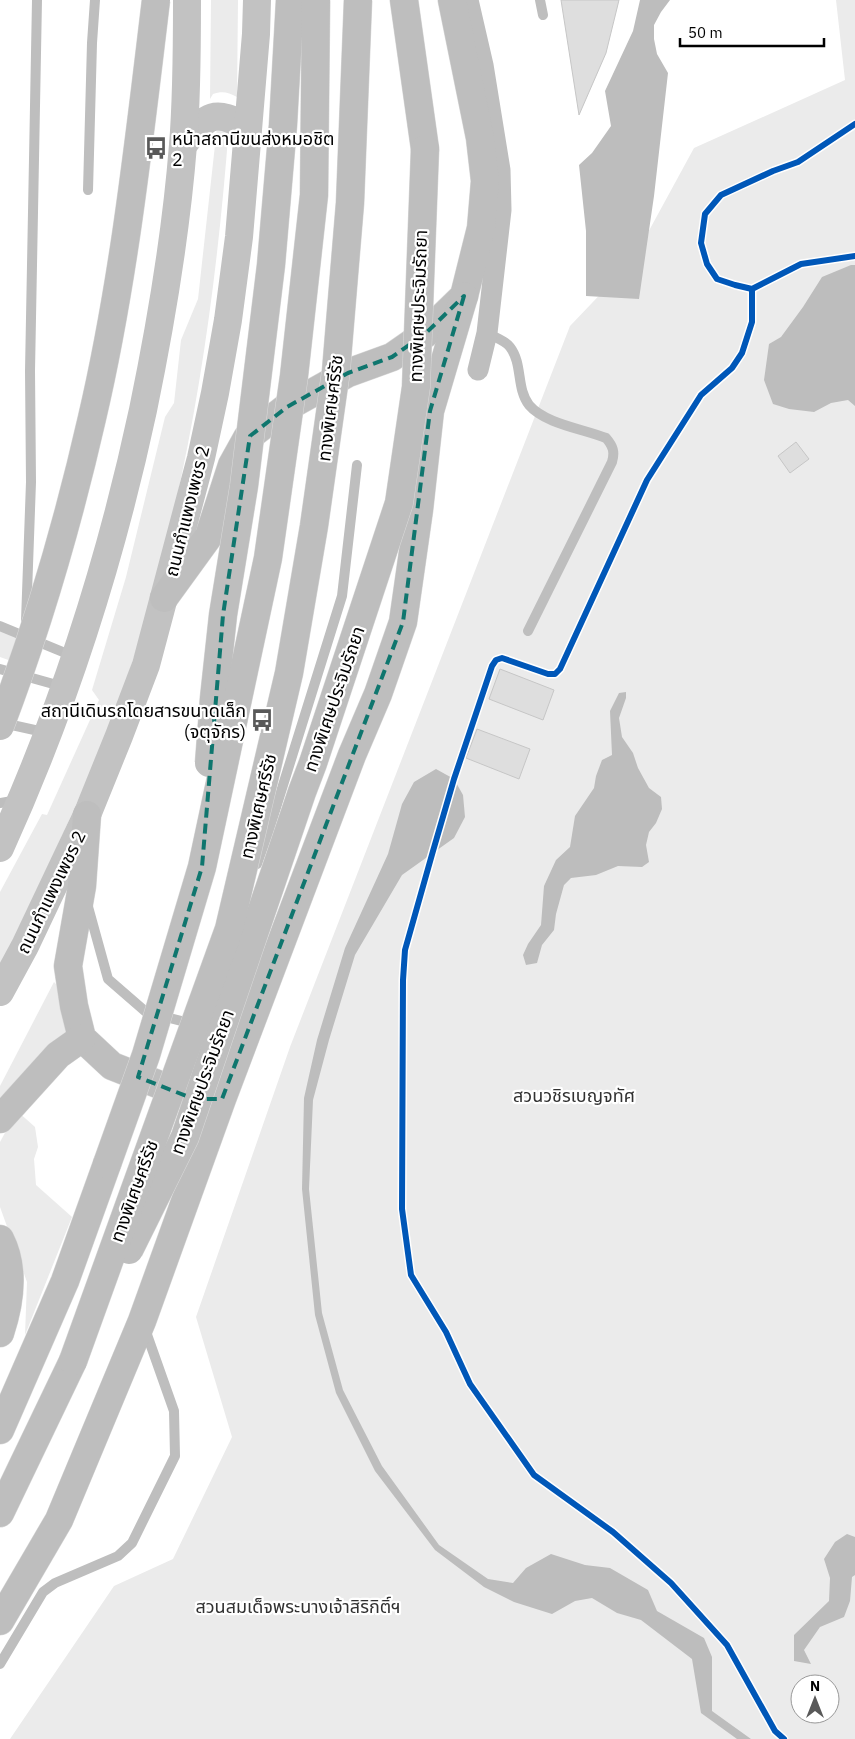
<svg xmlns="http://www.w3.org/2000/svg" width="855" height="1739" font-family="'IBM Plex Sans','Noto Sans Thai',sans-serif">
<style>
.green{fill:#ebebeb;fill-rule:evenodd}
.water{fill:#bdbdbd}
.building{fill:#dedede;stroke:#c6c6c6}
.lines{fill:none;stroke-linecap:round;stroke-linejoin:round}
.highway-casing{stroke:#dbdbdb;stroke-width:29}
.lane{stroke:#bebebe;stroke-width:10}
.street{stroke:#bebebe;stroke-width:21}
.secondary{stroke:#c2c2c2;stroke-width:28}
.highway{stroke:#bebebe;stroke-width:28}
.highway-bridge-casing{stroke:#dbdbdb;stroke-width:29;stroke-linecap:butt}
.highway-bridge{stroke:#bebebe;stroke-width:28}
.cycleway-casing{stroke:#fff;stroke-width:9}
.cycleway{stroke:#0057b8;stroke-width:6}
.marked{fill:none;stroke:#0f766e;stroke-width:4;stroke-dasharray:10 6;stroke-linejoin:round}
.labels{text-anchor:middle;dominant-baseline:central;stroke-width:4.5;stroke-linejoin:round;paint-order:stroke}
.poi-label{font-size:18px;fill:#000;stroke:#fff;text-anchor:start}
.street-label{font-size:18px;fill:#000;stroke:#fff}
.park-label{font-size:18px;fill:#313131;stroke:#fff}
</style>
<rect width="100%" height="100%" fill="#fff"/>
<!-- green -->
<g class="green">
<path d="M211,0h27l-1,97c-9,-5 -15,-6 -24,-3l-3,5z"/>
<path d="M836,0h19v1739h-845l104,-153 59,-27 59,-122 -36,-120 94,-270 280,-721 63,-66 61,-112 151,-68zM800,1684h30v30h-30z"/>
<path d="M229,125c-13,173 -38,347 -89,513 -35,114 -89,221 -140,329v-75l42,-78 5,1 52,-115 -7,-10 34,-113 39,-160 9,-14 7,-63 17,-41 19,-172z"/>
<path d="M0,626l25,11 -11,25 -14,-5z"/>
<path d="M54,982l9,10 4,40 -67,67v-13z"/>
<path d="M17,1111l18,16 3,20 -4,12 2,26 36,32 -47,118 2,-53 -27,-75v-65z"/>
</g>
<!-- water -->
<g class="water">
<path d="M640,0h30l-9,12 -7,13v14l3,15 11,19 -14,123 -15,103 -53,-3v-65l-7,-66 13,-12 19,-27 -6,-35 28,-60z"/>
<path d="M851,265h4v141l-7,-6 -17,3 -17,9 -25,-3 -16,-5 -9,-24 5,-36 12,-7 22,-30 19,-30z"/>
<path d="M626,692v6l-7,20 3,19 11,16 5,15 11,20 12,9 1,12 -6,14 -7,9 -3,13 3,17 -7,5 -24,-1 -22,9 -25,3 -7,7 -8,29 -2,16 -12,15 -5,18 -11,2 -3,-10 5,-11 13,-19 3,-39 12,-26 14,-13 5,-31 19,-28 2,-12 6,-16 10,-5 -2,-44 9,-18z"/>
<path d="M436,769l18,10 9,16 2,22 -11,21 -52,37 -47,80 -26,85 -16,60 -4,89 13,124 21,77 39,76 57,79 49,34 25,4 13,-15 25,-14 34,11 25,3 38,22 9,21 47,27 8,19v54l39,28h-14l-36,-26 -9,-54 -51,-39 -24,-7 -25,-15 -17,3 -23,13 -38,-12 -30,-15 -49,-37 -60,-79 -39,-78 -21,-78 -13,-126 2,-91 13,-58 28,-92 43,-94 14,-50 12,-22z"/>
<path d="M847,1534l8,3v38l-3,2 -2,24 -6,16 -24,10 -16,23 7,14 -17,-3v-26l35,-34 1,-23 -6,-19 11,-17z"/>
</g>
<!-- building -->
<g class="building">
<path d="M561,0h58l-13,53 -27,62z"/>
<path d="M796,442l13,17 -19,14 -12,-17z"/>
<path d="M500,669l54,21 -11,30 -54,-21z"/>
<path d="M477,729l53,20 -11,30 -53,-21z"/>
</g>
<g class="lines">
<defs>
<g id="highway">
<path d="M404,0l21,149"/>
<path d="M164,598l45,-62 23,-71 15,-27 40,-31 61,-34 44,-16 33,-23 39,-38 17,-68 4,-47 -5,-43 -28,-138"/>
<path d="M87,815l-5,71 -14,80 6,40 8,32 30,28 81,32"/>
<path d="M0,1119l58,-64 24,-17"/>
<path d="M0,1239c15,29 10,64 0,94"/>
<path d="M0,1430l65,-149 42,-117"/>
<path d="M0,1513l73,-152"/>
<path d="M0,1621l59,-101 83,-199 80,-222 130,-344 26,-61 25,-72 16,-112 11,-99 34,-115"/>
</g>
</defs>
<!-- highway casing -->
<use href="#highway" class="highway-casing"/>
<!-- lane -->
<g class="lane">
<path d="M540,0l3,15"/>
<path d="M88,190l4,-147 3,-43"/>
<path d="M487,333c7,4 19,8 23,14 13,17 6,41 19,58 16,19 55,24 77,33 7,8 9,14 6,24l-84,169"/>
<path d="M26,621l5,-139 -1,-111 7,-371"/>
<path d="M0,626l75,31"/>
<path d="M0,669l64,18"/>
<path d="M3,723l45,10"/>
<path d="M0,803l18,-3"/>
<path d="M257,864l12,-34 73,-234 15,-131"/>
<path d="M87,903l21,76 38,33 47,12"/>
<path d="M0,1664l43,-72 12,-9 63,-27 14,-13 43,-87 -1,-45 -29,-82"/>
</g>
<!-- street -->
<path class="street" d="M468,0l15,65 17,105 1,40 -14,123 -9,37"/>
<!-- secondary -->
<g class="secondary">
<path d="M183,145c24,-29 29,-38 65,-17"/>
<path d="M0,848c65,-143 110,-284 143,-438 18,-87 33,-176 40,-265 4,-48 4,-97 4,-145"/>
<path d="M0,992l25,-46 62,-131 32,-79 27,-71 55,-207 14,-65 13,-73 11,-83 17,-203 1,-34"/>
</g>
<!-- highway -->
<use href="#highway" class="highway"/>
<defs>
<g id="highway-bridge">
<path d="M0,726c38,-100 68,-203 92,-308 32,-137 47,-278 64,-418"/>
<path d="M209,763l5,-65 9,-83 21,-129 27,-221 12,-140 7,-125"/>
<path d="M107,1164l39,-109 56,-188 66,-309 26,-182 20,-181 2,-195"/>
<path d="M129,1250l56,-113 117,-345 11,-29 86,-260 17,-116 9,-238"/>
<path d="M73,1361l156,-432 60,-256 25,-147 22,-155 14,-168 8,-203"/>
</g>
</defs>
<!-- highway-bridge casing -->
<use href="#highway-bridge" class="highway-bridge-casing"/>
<!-- highway-bridge -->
<use href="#highway-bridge" class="highway-bridge"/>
<defs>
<g id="cycleway">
<path d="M855,124l-57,38 -25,9 -52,24 -16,19 -4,29 6,21 10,15 18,6 17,4 49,-25 54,-8"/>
<path d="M752,289v33l-10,31 -10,15 -31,27 -54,85 -87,189 -5,5h-7l-46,-16 -6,2 -4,6 -38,113 -21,72 -28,99 -2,30 -1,229 9,66 35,57 24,52 64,91 79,57 58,51 56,62 48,86 9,8"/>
</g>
</defs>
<!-- cycleway casing -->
<use href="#cycleway" class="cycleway-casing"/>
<!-- cycleway -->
<use href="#cycleway" class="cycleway"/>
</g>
<!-- marked area -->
<path class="marked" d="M464,296l-34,115 -27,211 -181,477h-28l-56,-22 64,-210 21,-252 27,-179 37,-29 61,-34 44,-16 33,-23z"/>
<!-- icons -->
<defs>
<symbol id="bus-bare" viewBox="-9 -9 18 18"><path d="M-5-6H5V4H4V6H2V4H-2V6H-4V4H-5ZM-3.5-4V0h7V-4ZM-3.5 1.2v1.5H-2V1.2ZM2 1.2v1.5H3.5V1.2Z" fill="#595959" stroke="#fff" stroke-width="2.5" paint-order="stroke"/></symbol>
</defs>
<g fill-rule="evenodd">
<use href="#bus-bare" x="140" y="132" width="32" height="32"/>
<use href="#bus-bare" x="246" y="704" width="32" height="32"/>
</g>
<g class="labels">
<!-- poi labels -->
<g class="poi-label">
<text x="172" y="138">หน้าสถานีขนส่งหมอชิต<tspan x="172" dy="21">2</tspan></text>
<text x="246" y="710" text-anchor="end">สถานีเดินรถโดยสารขนาดเล็ก<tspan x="246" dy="21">(จตุจักร)</tspan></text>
</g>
<!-- street labels -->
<g class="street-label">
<text transform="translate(418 306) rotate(-88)">ทางพิเศษประจิมรัถยา</text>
<text transform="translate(330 408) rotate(-83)">ทางพิเศษศรีรัช</text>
<text transform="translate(187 511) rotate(-76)">ถนนกำแพงเพชร 2</text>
<text transform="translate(334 699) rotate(-71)">ทางพิเศษประจิมรัถยา</text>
<text transform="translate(258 806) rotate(-77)">ทางพิเศษศรีรัช</text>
<text transform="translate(51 892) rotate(-64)">ถนนกำแพงเพชร 2</text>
<text transform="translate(202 1082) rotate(-70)">ทางพิเศษประจิมรัถยา</text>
<text transform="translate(134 1191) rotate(-70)">ทางพิเศษศรีรัช</text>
</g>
<!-- park labels -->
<g class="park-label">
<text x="574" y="1095">สวนวชิรเบญจทัศ</text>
<text x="298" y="1606">สวนสมเด็จพระนางเจ้าสิริกิติ์ฯ</text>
</g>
</g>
<!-- north arrow -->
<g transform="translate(815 1699)"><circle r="24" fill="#ffffff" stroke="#999999"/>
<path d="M0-4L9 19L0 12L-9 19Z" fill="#595959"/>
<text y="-8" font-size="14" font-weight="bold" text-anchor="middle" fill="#000000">N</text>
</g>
<!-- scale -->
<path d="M680 38v8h144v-8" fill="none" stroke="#000000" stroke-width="2.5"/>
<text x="688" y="38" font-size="15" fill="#000000" stroke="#ffffff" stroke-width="4" paint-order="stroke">50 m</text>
</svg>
